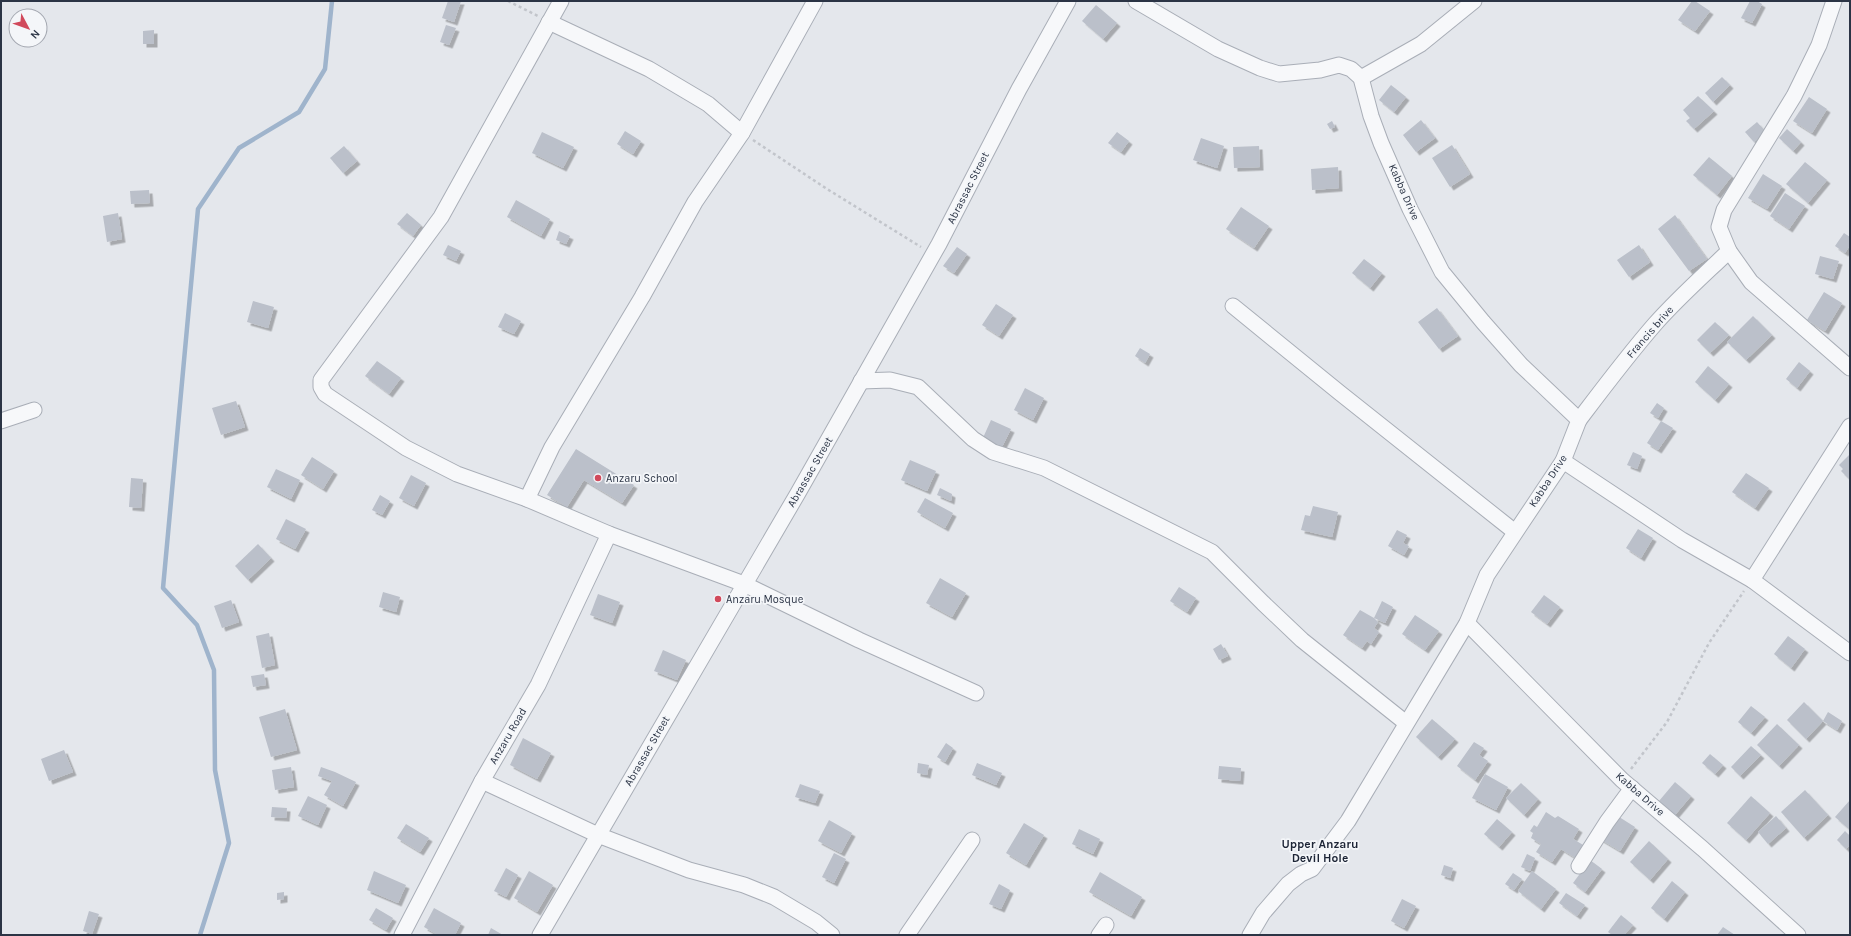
<svg xmlns="http://www.w3.org/2000/svg" width="1851" height="936" font-family="Karla,sans-serif">
<style>
.lines{fill:none;stroke-linecap:round;stroke-linejoin:round}
.stream{stroke:#9fb4cc;stroke-width:4.5}
.building{fill:#bbc0ca;filter:url(#shadow)}
.minor-casing{stroke:#a9aeb7;stroke-width:17}
.path{stroke:#c2c5cb;stroke-width:2.5;stroke-dasharray:3 3;stroke-linecap:butt}
.minor{stroke:#f7f8fa;stroke-width:15}
.poi-dot{fill:#d1495b;stroke:#f4f6f9;stroke-width:1.5}
.labels{text-anchor:middle;dominant-baseline:central;stroke-width:3.5;stroke-linejoin:round;paint-order:stroke}
.street-label{font-size:11px;fill:#2b3445;stroke:#f4f6f9}
.poi-label{font-size:11px;fill:#2b3445;stroke:#f4f6f9;text-anchor:start}
.neighbourhood-label{font-size:12px;font-weight:bold;fill:#1d2536;stroke:#f4f6f9}
</style>
<defs>
<filter id="shadow"><feDropShadow dx="3.5" dy="3.5" stdDeviation="0" flood-color="#0004"/></filter>
</defs>
<rect width="100%" height="100%" fill="#e4e7ec"/>
<g class="lines">
<!-- stream -->
<path class="stream" d="M200,935l29,-92 -14,-73 -1,-100 -17,-45 -34,-37 35,-379 41,-61 60,-36 26,-43 7,-68"/>
</g>
<!-- building -->
<g class="building">
<path d="M448,1h13l-7,21 -12,-4z"/>
<path d="M1692,1h3l15,10 -15,20 -17,-11z"/>
<path d="M1750,1h7l5,3 -10,19 -11,-5z"/>
<path d="M1096,5l21,18 -14,16 -21,-18z"/>
<path d="M446,25l10,3 -7,17 -9,-3z"/>
<path d="M154,30v14h-11v-13z"/>
<path d="M1722,77l8,8 -17,17 -8,-9z"/>
<path d="M1391,85l15,12 -12,15 -15,-12z"/>
<path d="M1698,96l16,15 -20,18 -8,-8 4,-3 -7,-8z"/>
<path d="M1809,97l18,12 -15,24 -19,-12z"/>
<path d="M1421,120l14,18 -19,14 -13,-17z"/>
<path d="M1332,121l3,6 -5,2 -3,-5z"/>
<path d="M1757,122l9,10 -12,10 -9,-10z"/>
<path d="M1787,129l14,13 -8,9 -14,-13z"/>
<path d="M625,131l16,10 -8,13 -16,-10z"/>
<path d="M542,132l32,15 -11,21 -31,-15z"/>
<path d="M1117,132l12,9 -8,11 -13,-9z"/>
<path d="M1201,138l23,8 -7,22 -24,-8z"/>
<path d="M1452,145l18,29 -20,13 -18,-29z"/>
<path d="M344,146l13,15 -14,12 -13,-15z"/>
<path d="M1259,146l1,21 -26,1 -1,-21z"/>
<path d="M1709,157l23,19 -15,19 -24,-20z"/>
<path d="M1805,162l22,18 -19,23 -22,-19z"/>
<path d="M1338,167l1,21 -27,2 -1,-21z"/>
<path d="M1763,174l19,12 -15,23 -19,-11z"/>
<path d="M149,190l1,13 -19,1 -1,-13z"/>
<path d="M1785,193l20,13 -16,23 -19,-13z"/>
<path d="M516,200l34,19 -9,17 -34,-19z"/>
<path d="M1241,207l28,19 -15,22 -28,-19z"/>
<path d="M118,213l4,26 -15,3 -4,-26z"/>
<path d="M407,213l14,12 -8,11 -16,-12z"/>
<path d="M1675,215l32,44 -18,12 -31,-42z"/>
<path d="M559,231l11,5 -4,8 -10,-4z"/>
<path d="M1844,233l6,4v8l-5,8 -10,-7z"/>
<path d="M448,245l13,6 -5,10 -13,-6z"/>
<path d="M1639,245l11,17 -21,15 -12,-17z"/>
<path d="M957,247l10,7 -13,19 -11,-7z"/>
<path d="M1820,256l19,5 -6,18 -18,-5z"/>
<path d="M1364,259l18,14 -12,15 -18,-15z"/>
<path d="M1824,292l18,11 -17,28 -18,-11z"/>
<path d="M253,301l21,6 -6,21 -21,-6z"/>
<path d="M996,304l17,11 -14,21 -17,-11z"/>
<path d="M1437,308l21,28 -19,13 -21,-27z"/>
<path d="M505,313l16,8 -7,13 -16,-7z"/>
<path d="M1753,316l19,19 -26,25 -19,-18z"/>
<path d="M1715,322l14,13 -19,18 -13,-13z"/>
<path d="M1140,348l10,6 -5,9 -10,-7z"/>
<path d="M377,361l24,17 -12,16 -24,-18z"/>
<path d="M1799,362l11,9 -13,17 -11,-9z"/>
<path d="M1708,366l21,18 -14,16 -20,-18z"/>
<path d="M1025,388l19,10 -11,22 -19,-10z"/>
<path d="M236,401l9,26 -24,8 -9,-27z"/>
<path d="M1657,403l7,5 -6,10 -8,-5z"/>
<path d="M991,420l20,9 -10,20 -19,-9z"/>
<path d="M1661,421l12,7 -15,22 -11,-7z"/>
<path d="M576,449l58,36 -12,18 -38,-23 -17,27 -20,-12z"/>
<path d="M1633,452l9,4 -5,13 -10,-4z"/>
<path d="M1850,454v26l-9,-9 2,-2 -4,-4z"/>
<path d="M312,457l22,14 -11,18 -22,-14z"/>
<path d="M910,460l26,11 -9,20 -26,-11z"/>
<path d="M276,469l24,11 -9,19 -24,-12z"/>
<path d="M1746,473l23,15 -14,20 -23,-16z"/>
<path d="M411,475l15,8 -12,23 -15,-8z"/>
<path d="M131,478l12,1 -2,29 -12,-1z"/>
<path d="M940,488l12,6 -1,7 -14,-6z"/>
<path d="M380,495l10,6 -8,14 -10,-5z"/>
<path d="M925,498l28,15 -8,15 -28,-16z"/>
<path d="M1313,506l25,6 -6,25 -31,-7 4,-15 5,1z"/>
<path d="M286,519l20,10 -11,20 -19,-10z"/>
<path d="M1638,529l15,9 -12,20 -15,-10z"/>
<path d="M1397,530l10,5 -4,8 6,3 -5,9 -16,-9z"/>
<path d="M258,544l13,14 -23,22 -13,-14z"/>
<path d="M940,578l26,15 -14,24 -26,-14z"/>
<path d="M1179,587l17,11 -9,14 -17,-11z"/>
<path d="M383,592l17,5 -4,15 -17,-5z"/>
<path d="M598,594l22,8 -8,21 -22,-8z"/>
<path d="M1544,595l16,12 -13,17 -16,-12z"/>
<path d="M231,600l8,22 -17,6 -8,-22z"/>
<path d="M1382,601l11,6 -8,16 -11,-5 4,4 -4,6 5,4 -8,12 -4,-3 -5,7 -19,-13 17,-25 14,8z"/>
<path d="M1415,615l24,16 -14,19 -23,-16z"/>
<path d="M269,633l6,32 -13,3 -6,-32z"/>
<path d="M1788,636l17,13 -14,19 -17,-14z"/>
<path d="M1221,644l7,12 -9,4 -6,-11z"/>
<path d="M663,650l23,10 -9,20 -23,-9z"/>
<path d="M264,674l2,11 -13,2 -2,-11z"/>
<path d="M1804,702l19,19 -17,18 -19,-19z"/>
<path d="M1751,706l14,11 -14,16 -13,-11z"/>
<path d="M285,709l12,41 -26,7 -12,-40z"/>
<path d="M1828,712l14,9 -5,9 -14,-9z"/>
<path d="M1432,719l23,20 -17,18 -22,-20z"/>
<path d="M1777,724l22,21 -20,21 -22,-21z"/>
<path d="M523,738l28,15 -14,26 -27,-14z"/>
<path d="M1474,742l10,6 -5,7 9,6 -13,19 -18,-14z"/>
<path d="M946,743l7,5 -8,14 -8,-5z"/>
<path d="M1751,746l10,9 -21,21 -9,-9z"/>
<path d="M64,750l9,22 -24,9 -8,-22z"/>
<path d="M1710,754l13,11 -8,9 -13,-11z"/>
<path d="M918,763l11,2 -2,10 -10,-2z"/>
<path d="M977,763l25,10 -6,12 -24,-10z"/>
<path d="M1219,766l22,2 -1,13 -22,-2z"/>
<path d="M291,767l3,20 -19,3 -3,-20z"/>
<path d="M321,767l14,5 21,10 -13,24 -19,-11 8,-14 -14,-5z"/>
<path d="M1485,774l23,13 -12,23 -24,-12z"/>
<path d="M1675,782l16,14 -16,19 -16,-14z"/>
<path d="M1521,783l17,16 -14,16 -18,-17z"/>
<path d="M800,784l20,7 -5,12 -20,-6z"/>
<path d="M1805,790l23,25 -24,23 -23,-26z"/>
<path d="M308,796l19,9 -9,20 -20,-9z"/>
<path d="M1751,796l19,17 -24,27 -19,-17z"/>
<path d="M1850,800v30l-15,-13z"/>
<path d="M272,807l15,1 -1,10 -15,-1z"/>
<path d="M1546,812l9,6 3,-2 21,13 -6,10 12,7 -8,13 -16,-10 -9,13 -16,-10 5,-8 -10,-6 2,-5 -3,-2 4,-6 3,2z"/>
<path d="M1616,815l19,12 -15,24 -20,-12z"/>
<path d="M1776,816l10,12 -18,16 -10,-12z"/>
<path d="M1497,819l15,13 -13,15 -15,-13z"/>
<path d="M829,820l23,13 -11,20 -23,-12z"/>
<path d="M1024,823l20,12 -18,30 -20,-12z"/>
<path d="M406,824l23,14 -9,14 -23,-14z"/>
<path d="M1079,829l21,10 -7,15 -21,-10z"/>
<path d="M1845,831l5,5v9l-4,4 -9,-9z"/>
<path d="M1649,841l19,18 -18,21 -20,-18z"/>
<path d="M834,853l12,6 -12,24 -12,-6z"/>
<path d="M1527,854l8,4 -5,13 -9,-4z"/>
<path d="M1590,860l12,9 -17,23 -12,-9z"/>
<path d="M1444,865l9,3 -3,10 -9,-3z"/>
<path d="M506,868l12,7 -12,22 -12,-6z"/>
<path d="M374,871l32,14 -8,18 -31,-13z"/>
<path d="M529,871l24,14 -16,27 -23,-14z"/>
<path d="M1532,871l24,18 -15,20 -23,-18z"/>
<path d="M1100,872l42,25 -11,19 -42,-24z"/>
<path d="M1513,873l9,6 -8,11 -9,-6z"/>
<path d="M1672,881l13,11 -21,27 -13,-11z"/>
<path d="M999,884l11,6 -9,19 -12,-5z"/>
<path d="M284,892v7l-7,1v-7z"/>
<path d="M1566,893l19,12 -8,11 -18,-13z"/>
<path d="M1402,899l14,7 -12,22 -13,-7z"/>
<path d="M376,908l17,10 -7,12 -17,-10z"/>
<path d="M434,908l27,15 -6,12h-17l-14,-8z"/>
<path d="M89,911l10,3 -7,20 -9,-3z"/>
<path d="M1621,915l12,10 -9,10h-12l-4,-3z"/>
<path d="M1723,927l12,8h-18z"/>
<path d="M491,928l12,7h-15z"/>
</g>
<g class="lines">
<defs>
<g id="minor">
<path d="M561,1l-120,216 -120,163v7l4,7 81,54 51,26 70,25 82,35 135,50 115,56 117,53"/>
<path d="M1136,1l82,48 42,19 19,6 41,-4 19,-5 12,4 10,9 10,38 10,27 29,66 32,63 41,50 38,43 58,55 -16,41 -76,114 -20,48 -119,198 -36,48 -11,5 -13,10 -25,29 -13,22"/>
<path d="M1834,1l-15,44 -25,51 -70,114 -5,17 10,24 22,31 99,86"/>
<path d="M1361,78l60,-34 53,-43"/>
<path d="M742,133l73,-132"/>
<path d="M1233,306l107,87 175,139"/>
<path d="M861,381l29,-1 28,7 55,52 20,13 51,16 168,84 51,51 39,37 104,83"/>
<path d="M1579,420c25,-33 49,-65 76,-96 23,-26 49,-49 74,-73"/>
<path d="M1,421l33,-11"/>
<path d="M1563,461l119,79 70,40 98,73"/>
<path d="M527,499l25,-52 90,-150 53,-95 47,-69 -34,-29 -59,-35 -100,-47"/>
<path d="M1752,580l98,-154"/>
<path d="M1467,623l155,157 81,69 95,86"/>
<path d="M482,781l116,54 91,35 55,15 30,12 42,25 16,13"/>
<path d="M1579,866l28,-44 25,-34"/>
<path d="M402,935l80,-154 56,-96 71,-151"/>
<path d="M540,935l258,-442 141,-249 80,-155 49,-88"/>
<path d="M907,935l65,-95"/>
<path d="M1099,935l7,-10"/>
</g>
</defs>
<!-- minor casing -->
<use href="#minor" class="minor-casing"/>
<!-- path -->
<g class="path">
<path d="M508,1l30,15"/>
<path d="M753,140l74,49 94,58"/>
<path d="M1631,769l36,-47 42,-79 35,-52"/>
</g>
<!-- minor -->
<use href="#minor" class="minor"/>
</g>
<!-- markers -->
<g class="poi-dot">
<circle cx="598" cy="478" r="4"/>
<circle cx="718" cy="599" r="4"/>
</g>
<g class="labels">
<!-- street labels -->
<g class="street-label">
<text transform="translate(968 188) rotate(-63)">Abrassac Street</text>
<text transform="translate(1404 192) rotate(66)">Kabba Drive</text>
<text transform="translate(1650 332) rotate(-49)">Francis brive</text>
<text transform="translate(810 472) rotate(-60)">Abrassac Street</text>
<text transform="translate(1548 481) rotate(-57)">Kabba Drive</text>
<text transform="translate(508 736) rotate(-60)">Anzaru Road</text>
<text transform="translate(647 751) rotate(-60)">Abrassac Street</text>
<text transform="translate(1640 794) rotate(41)">Kabba Drive</text>
</g>
<!-- poi labels -->
<g class="poi-label">
<text x="606" y="478">Anzaru School</text>
<text x="726" y="599">Anzaru Mosque</text>
</g>
<!-- neighbourhood labels -->
<g class="neighbourhood-label">
<text x="1320" y="844">Upper Anzaru<tspan x="1320" dy="14">Devil Hole</tspan></text>
</g>
</g>
<!-- border -->
<rect width="1851" height="936" fill="none" stroke="#2b3445" stroke-width="4"/>
<!-- north arrow -->
<g transform="translate(28 28) rotate(131)"><circle r="19" fill="#f4f6f9" stroke="#a4a8b1"/>
<path d="M0-3L7 15L0 10L-7 15Z" fill="#d1495b"/>
<text y="-6" font-size="11" font-weight="bold" text-anchor="middle" fill="#2b3445">N</text>
</g>
</svg>
